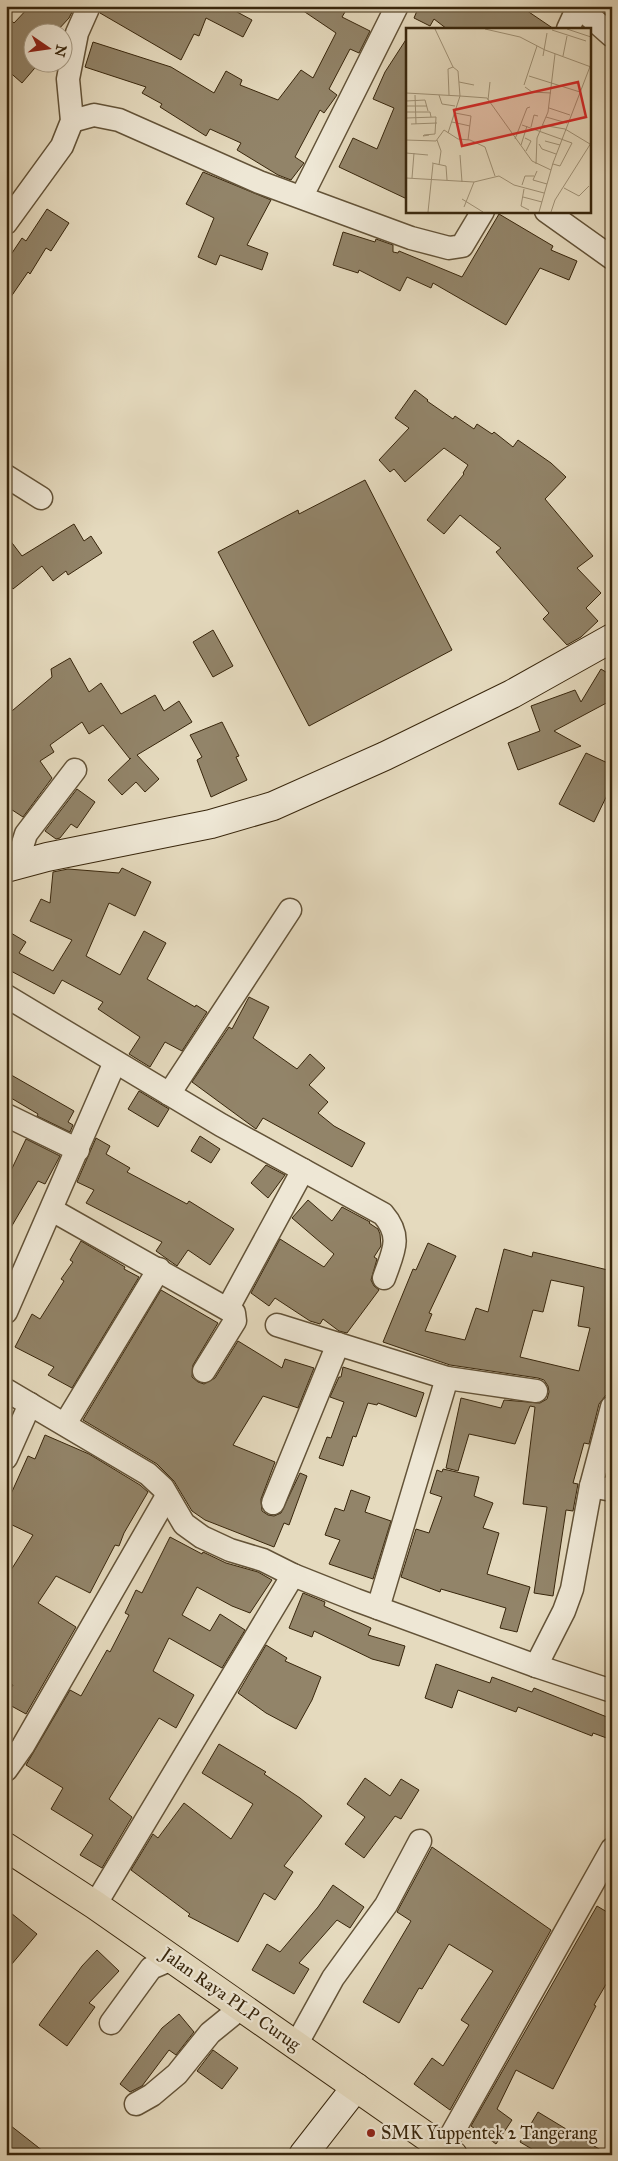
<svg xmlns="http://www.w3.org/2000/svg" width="618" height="2161" font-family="'IM FELL Great Primer',serif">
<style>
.building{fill:#928469;stroke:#38260c;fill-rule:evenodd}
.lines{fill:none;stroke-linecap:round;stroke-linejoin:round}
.street-casing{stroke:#635338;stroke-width:25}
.secondary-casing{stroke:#38260c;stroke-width:30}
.primary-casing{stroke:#38260c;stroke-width:30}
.street{stroke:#eee7d5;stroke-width:22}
.secondary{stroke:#eee7d5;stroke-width:28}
.primary{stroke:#e5dabe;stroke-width:28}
.poi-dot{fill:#8f2418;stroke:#eee7d5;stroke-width:2}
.labels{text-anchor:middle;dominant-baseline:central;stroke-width:4.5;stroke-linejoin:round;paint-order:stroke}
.street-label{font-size:18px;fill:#38260c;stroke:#eee7d5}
.poi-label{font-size:18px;fill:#38260c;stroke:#eee7d5;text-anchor:start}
.inset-road{fill:none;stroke:#a09277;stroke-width:1}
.view{fill:#d62828;fill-opacity:0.15;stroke:#d62828;stroke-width:2.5}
.inset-edge{fill:none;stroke:#38260c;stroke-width:2.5}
</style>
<rect width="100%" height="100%" fill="#e5dabe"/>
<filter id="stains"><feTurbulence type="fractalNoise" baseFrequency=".004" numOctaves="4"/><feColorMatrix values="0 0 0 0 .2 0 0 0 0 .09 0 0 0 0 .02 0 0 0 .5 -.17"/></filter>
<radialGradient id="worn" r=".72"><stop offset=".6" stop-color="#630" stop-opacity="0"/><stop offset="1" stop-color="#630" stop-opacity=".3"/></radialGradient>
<!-- building -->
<g class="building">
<path d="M30,6h45l-6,12 -12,13 1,1h-26v28l-2,2h10l-18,21 -16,-14v-53l8,7z"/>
<path d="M102,6h124l26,14 -9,17 -37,-19 -7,18 -5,-2 -13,26 -81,-47z"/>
<path d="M300,6h36l9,6 -3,5 28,14 -11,22 -9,-4 -21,40 8,6 -13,18 -4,-3 -25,47 9,6 -13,17 -13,-5 -41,-25 4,-7 -31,-14 -4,7 -46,-29 2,-3 -20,-11 4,-6 -61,-20 8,-25 78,25 43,26 12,-22 16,9 -2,5 38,15 23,-30 12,8 23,-45 -37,-25z"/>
<path d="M419,6h101l34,23h-107l-13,-10 -4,7 -16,-8z"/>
<path d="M407,38v161l-68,-32 14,-29 24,11 17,-41 -21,-9 12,-27z"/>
<path d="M203,172l68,28 -24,45 21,8 -6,17 -42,-15 -4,10 -18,-8 16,-39 -28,-14z"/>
<path d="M47,209l22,14 -18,28 -5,-3 -16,26 -2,-2 -22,32v-42l16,-24 4,3z"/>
<path d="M499,214l54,32 -2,4 26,11 -8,19 -29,-12 -34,57 -73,-42 -2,5 -24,-11 -7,14 -41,-21 -1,3 -25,-8 10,-33 32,10 1,-3 17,6v7l5,1 1,-2 63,26z"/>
<path d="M415,390l13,10 -1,1 26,18 2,-3 19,13 3,-5 15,10 2,-2 19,15 5,-7 33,23 15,14 -21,22 48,57 -16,12 24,25 -15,15 12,13 -17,16 -14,8 -24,-26 6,-6 -53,-61 5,-4 -41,-33 -16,19 -17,-14 37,-46 -1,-1 5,-8 -24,-17 -39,34 -11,-13 -4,3 -11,-12 30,-32 -14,-10z"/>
<path d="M365,480l87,170 -143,76 -91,-174 80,-42 1,4z"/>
<path d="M74,524l10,17 7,-5 11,17 -34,22 -2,-4 -13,10 -11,-15 -29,23 -7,-9v-45l16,21z"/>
<path d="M213,630l20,36 -20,11 -20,-35z"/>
<path d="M70,658l19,34 12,-9 20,31 34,-19 9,16 15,-10 13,21 -55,33 22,24 -14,13 -9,-10 -14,13 -14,-15 23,-22 -1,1 -27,-34 -14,9 -7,-12 -32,23 4,7 -14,9 12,17 -29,39 -17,-11v-90l46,-39 -1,-8z"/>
<path d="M601,669l11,7v24l-58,31 27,15 -63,24 -10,-27 32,-12 -9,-25 44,-16 6,12z"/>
<path d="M222,722l17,34 -3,1 11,23 -36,17 -14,-37 5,-3 -12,-22z"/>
<path d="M586,753l26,12v20l-18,37 -35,-18z"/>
<path d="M77,789l18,13 -18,26 -6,-4 -11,14 -4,1 -11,-8z"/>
<path d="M122,868l29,14 -16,34 -26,-13 -23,53 34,19 24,-44 22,12 -19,36 48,28 1,-2 11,7 -25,39 -17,-9 -15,25 -21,-13 11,-17 -42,-28 5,-7 -41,-22 -8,14 -45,-24 -3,5v-45l20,12 -7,11 34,18 19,-31 -42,-19 11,-22 9,4 3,-31 15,-3 51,4z"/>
<path d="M249,997l20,10 -16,31 44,31 13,-15 15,14 -16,17 19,17 -10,11 16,13 31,17 -13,24 -89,-49 -7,11 -64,-47 37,-55 3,2z"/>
<path d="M6,1072l68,39 -6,11 5,3 -3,7 -33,-16 1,-2 -32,-19z"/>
<path d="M139,1091l30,18 -11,18 -30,-18z"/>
<path d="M200,1136l20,13 -9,14 -20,-12z"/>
<path d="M96,1138l14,8 -4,8 24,14 -3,4 60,32 2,-3 45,28 -24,36 -22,-15 -11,16 -21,-15 6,-9 -76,-39 8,-13 -17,-8z"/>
<path d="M26,1139l34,17 -15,28 -7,-3 -32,55v-55z"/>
<path d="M266,1165l19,10 -17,23 -17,-15z"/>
<path d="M308,1200l24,21 10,-14 28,15 -1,1 9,6 2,5 1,12 -7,11 3,2 -6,21 3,6 5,4 -32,43 -8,-2 -16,-12 -3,5 -10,-3 -35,-23 -6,8 -18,-13 29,-54 44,28 10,-13 -42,-36z"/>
<path d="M81,1241l44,26 -1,2 15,8 -67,111 -24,-13 6,-8 -39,-20 17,-33 8,5 24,-38 -3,-2 12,-17 -3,-2z"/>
<path d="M428,1243l28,13 -27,57 3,1 -7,17 40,9 11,-32 12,4 16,-63 28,8 1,-5 79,19v114l-3,9 -3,1 -7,9 -10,40 -5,-1 -11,40 5,1 -5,27 -7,-1 -13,86 -19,-3 13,-86 -24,-3 12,-97 -5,-1 -15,38 -46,-10 -11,37 -12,-3 15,-70 40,10 3,-8 36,3 7,-4 2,-7 -1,-6 -4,-6 -6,-2 -88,-13 -67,-23 30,-73 3,1zM551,1280l33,7 -6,39 12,2 -11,43 -59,-14 13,-47 10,2z"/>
<path d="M161,1290l57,33 -25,42 -1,12 6,5 6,2 11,-6 23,-37 44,27 3,-9 29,9 -16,40 -35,-12 -30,49 42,17 -14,37 1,12 6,4 6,1 7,-3 19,-40 7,3 -18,49 -5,-2 -10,24 -69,-27 -13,-9 -18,-30 -17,-17 -74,-44z"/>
<path d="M343,1367l81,26 -8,24 -38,-14 -1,2 -9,-2 -12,34 -3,-1 -10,30 -24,-8 8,-21 4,1 13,-36 -14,-5 9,-20h2z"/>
<path d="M45,1435l44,19 51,31 8,7 -24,41 -5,13 -4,-1 -25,48 -34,-17 -18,27 38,24 -50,87 -20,-11v-7l7,-11 -7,-4v-103l27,-43 -27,-13v-17l22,-49 7,3z"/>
<path d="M443,1469l36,8 -5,19 19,7 -10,25 16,5 -12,41 43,13 -13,45 -17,-4 6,-20 -65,-19 -1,3 -39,-15 15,-48 13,4 13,-36 -12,-4 7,-23 5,2z"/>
<path d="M351,1490l19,7 -5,15 26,9 -18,58 -44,-15 11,-24 -15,-5 10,-27 9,3z"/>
<path d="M170,1537l32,17 1,-2 23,11 32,9 14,8 -22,33 -18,-7 -35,-19 -15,28 28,16 10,-17 25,16 -23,38 -53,-30 -16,33 41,24 -18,33 -17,-10 -50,81 23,18 -30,51 -22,-13 13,-20 -42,-26 12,-21 -37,-23 44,-75 11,6 26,-46 3,2 19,-37 -4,-2 11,-23 6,3z"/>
<path d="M303,1593l22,9 -1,4 47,22 -3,7 37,11 -6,20 -27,-7 -58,-28 -2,6 -23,-9z"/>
<path d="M266,1645l21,13 -2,3 36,16 -9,23 -16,29 -30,-16 -28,-20z"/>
<path d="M436,1664l54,19 2,-6 40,15 2,-4 78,31v21l-19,-7 -1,3 -74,-29 -2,5 -58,-22 -6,18 -27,-10z"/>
<path d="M219,1744l47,28 -2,2 36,24 22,18 -38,50 9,6 -18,28 -11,-7 -26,49 -50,-26 2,-2 -59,-44 22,-36 5,4 26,-35 47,36 22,-35 -51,-31z"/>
<path d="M365,1778l25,18 11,-17 18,11 -18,29 -6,-3 -31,42 -19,-14 20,-27 -18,-13z"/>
<path d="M432,1847l119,83 -101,180 -36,-26 18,-26 11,8 26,-41 -8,-5 32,-49 -44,-27 -27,45 -3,-1 -20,35 -36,-21 48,-81 -14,-9z"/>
<path d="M333,1885l31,22 -14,21 -13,-8 -38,43 10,6 -15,25 -42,-24 15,-26 13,8 38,-45z"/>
<path d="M597,1906l15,9v59l-18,31 2,1 -43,83 -37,-19 -19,39 15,11 -16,24 -25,-18z"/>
<path d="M6,1909l31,25 -31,37z"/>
<path d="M97,1950l22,21 -30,32 6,4 -28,39 -28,-21 43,-59z"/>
<path d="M179,2014l15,18 -18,23 -7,-5 -27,36 -12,6 -10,-8 42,-56z"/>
<path d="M213,2050l25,18 -16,21 -25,-18z"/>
<path d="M538,2112l71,43h-67l-22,-13z"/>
<path d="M6,2122l42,33h-42z"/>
</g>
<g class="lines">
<defs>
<g id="street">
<path d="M578,6l34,30"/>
<path d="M568,29l10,-22"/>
<path d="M72,121l22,-6 25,5 140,62 152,56 38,10 13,-2 21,-35"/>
<path d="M302,196l95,-190"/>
<path d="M546,211l66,47"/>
<path d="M6,223l56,-77 10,-25 -4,-42 9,-46 12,-27"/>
<path d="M6,476l35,22"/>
<path d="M16,866l10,-32 49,-64"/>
<path d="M6,996l215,129 162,89c20,23 10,38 1,64"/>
<path d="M169,1094l121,-184"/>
<path d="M6,1115l72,35"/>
<path d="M52,1210l182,103 1,8 -31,50"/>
<path d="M228,1308l75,-138"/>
<path d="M6,1312l109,-250"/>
<path d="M277,1325l170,53 89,13"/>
<path d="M6,1390l142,84 15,14 21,36 18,13 28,13 33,10 30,15 63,25 180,66 76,25"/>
<path d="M65,1424l94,-155"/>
<path d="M6,1458l24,-54"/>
<path d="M591,1486l21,4"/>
<path d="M273,1503l65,-159"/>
<path d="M378,1608l69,-230"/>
<path d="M536,1666l28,-55 8,-22 19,-103 21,-79"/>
<path d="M6,1770l17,-24 144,-250"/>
<path d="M95,1905l198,-330"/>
<path d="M111,2023l40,-55 21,-9"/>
<path d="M296,2045l37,-67 53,-73 34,-64"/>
<path d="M136,2104l16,-9 25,-21 33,-41 32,-26"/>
<path d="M444,2148l168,-299"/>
</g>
<g id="secondary">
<path d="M6,868l41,-11 164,-33 62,-18 112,-50 127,-62 100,-56"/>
<path d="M303,2155l53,-68"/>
</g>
<path id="primary" d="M6,1847l89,58 358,250"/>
</defs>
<!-- street casing -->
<use href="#street" class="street-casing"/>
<!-- secondary casing -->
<use href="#secondary" class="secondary-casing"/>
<!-- primary casing -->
<use href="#primary" class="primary-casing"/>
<!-- street -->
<use href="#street" class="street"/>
<!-- secondary -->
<use href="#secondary" class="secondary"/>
<!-- primary -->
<use href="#primary" class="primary"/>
</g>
<!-- markers -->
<circle class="poi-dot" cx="371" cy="2133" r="5"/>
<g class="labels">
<!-- street labels -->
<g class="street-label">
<text transform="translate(231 1999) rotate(35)">Jalan Raya PLP Curug</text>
</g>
<!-- poi labels -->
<g class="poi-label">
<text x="381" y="2133">SMK Yuppentek 2 Tangerang</text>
</g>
</g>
<!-- overview -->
<g transform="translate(406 28)">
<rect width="185" height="185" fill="#e5dabe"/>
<path class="inset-road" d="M29,1l18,38 5,4 2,25 27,2 45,63 19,9M79,1l35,8 25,13 46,17M161,1l24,8M146,2l34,11M137,28l4,-23M157,28l4,-20M123,48l51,16M53,54l15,3M118,57l13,-39M119,59l7,5 19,1M0,65l54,3M9,67l1,29M33,67l3,9 13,2M43,67l-1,-26 5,-2M82,72l2,-18M0,73l19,-1 3,11M0,78h21M143,80l21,7M0,84h24l1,5M49,85l16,3 -3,24M140,89l21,6M0,90l30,-1 -1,17 -11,1 -1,1 6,-1M46,94l18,4M5,96l26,-1M116,97l50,18 -12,23 -7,-2M136,97l23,4 25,15M125,99l3,-12 4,1M42,105l12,-37M119,110l6,3 -5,10M109,111l12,-31 3,-1M0,112l30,1 8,-11 14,9 12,1 15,7 10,29M31,112l4,11 -2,14M139,113l15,4M133,116l3,5 14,5M115,117l6,-19M0,125l22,2M54,127l2,27M26,135l14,3 1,14M130,136l1,-26 11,-26 7,-58M131,143l-4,9 14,4M0,150l68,4 25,-6 15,9 30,8M6,150l2,-25M116,157l3,-9h9M158,160l15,8 10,-10M118,161l-3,17 8,4M117,169l19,5M56,171l21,13M58,179l10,-25M22,184l5,-48M133,184l14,-49 38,-99M145,184l4,-12 36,-57"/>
<path class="view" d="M172,54l8,35 -124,29 -8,-36z"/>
<rect width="185" height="185" class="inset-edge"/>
</g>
<!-- margin -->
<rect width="618" height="2161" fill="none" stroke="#e5dabe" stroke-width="25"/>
<rect x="8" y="8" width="603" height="2146" fill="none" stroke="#38260c" stroke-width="2.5"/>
<rect x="12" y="12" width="593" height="2136" fill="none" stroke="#38260c"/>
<!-- north arrow -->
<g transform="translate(48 48) rotate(103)"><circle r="24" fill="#eee7d5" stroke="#a59a85"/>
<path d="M0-4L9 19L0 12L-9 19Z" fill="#8f2418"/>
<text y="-8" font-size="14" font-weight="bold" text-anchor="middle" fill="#38260c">N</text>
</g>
<rect width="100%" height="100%" filter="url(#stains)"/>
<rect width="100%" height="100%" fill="url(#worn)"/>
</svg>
